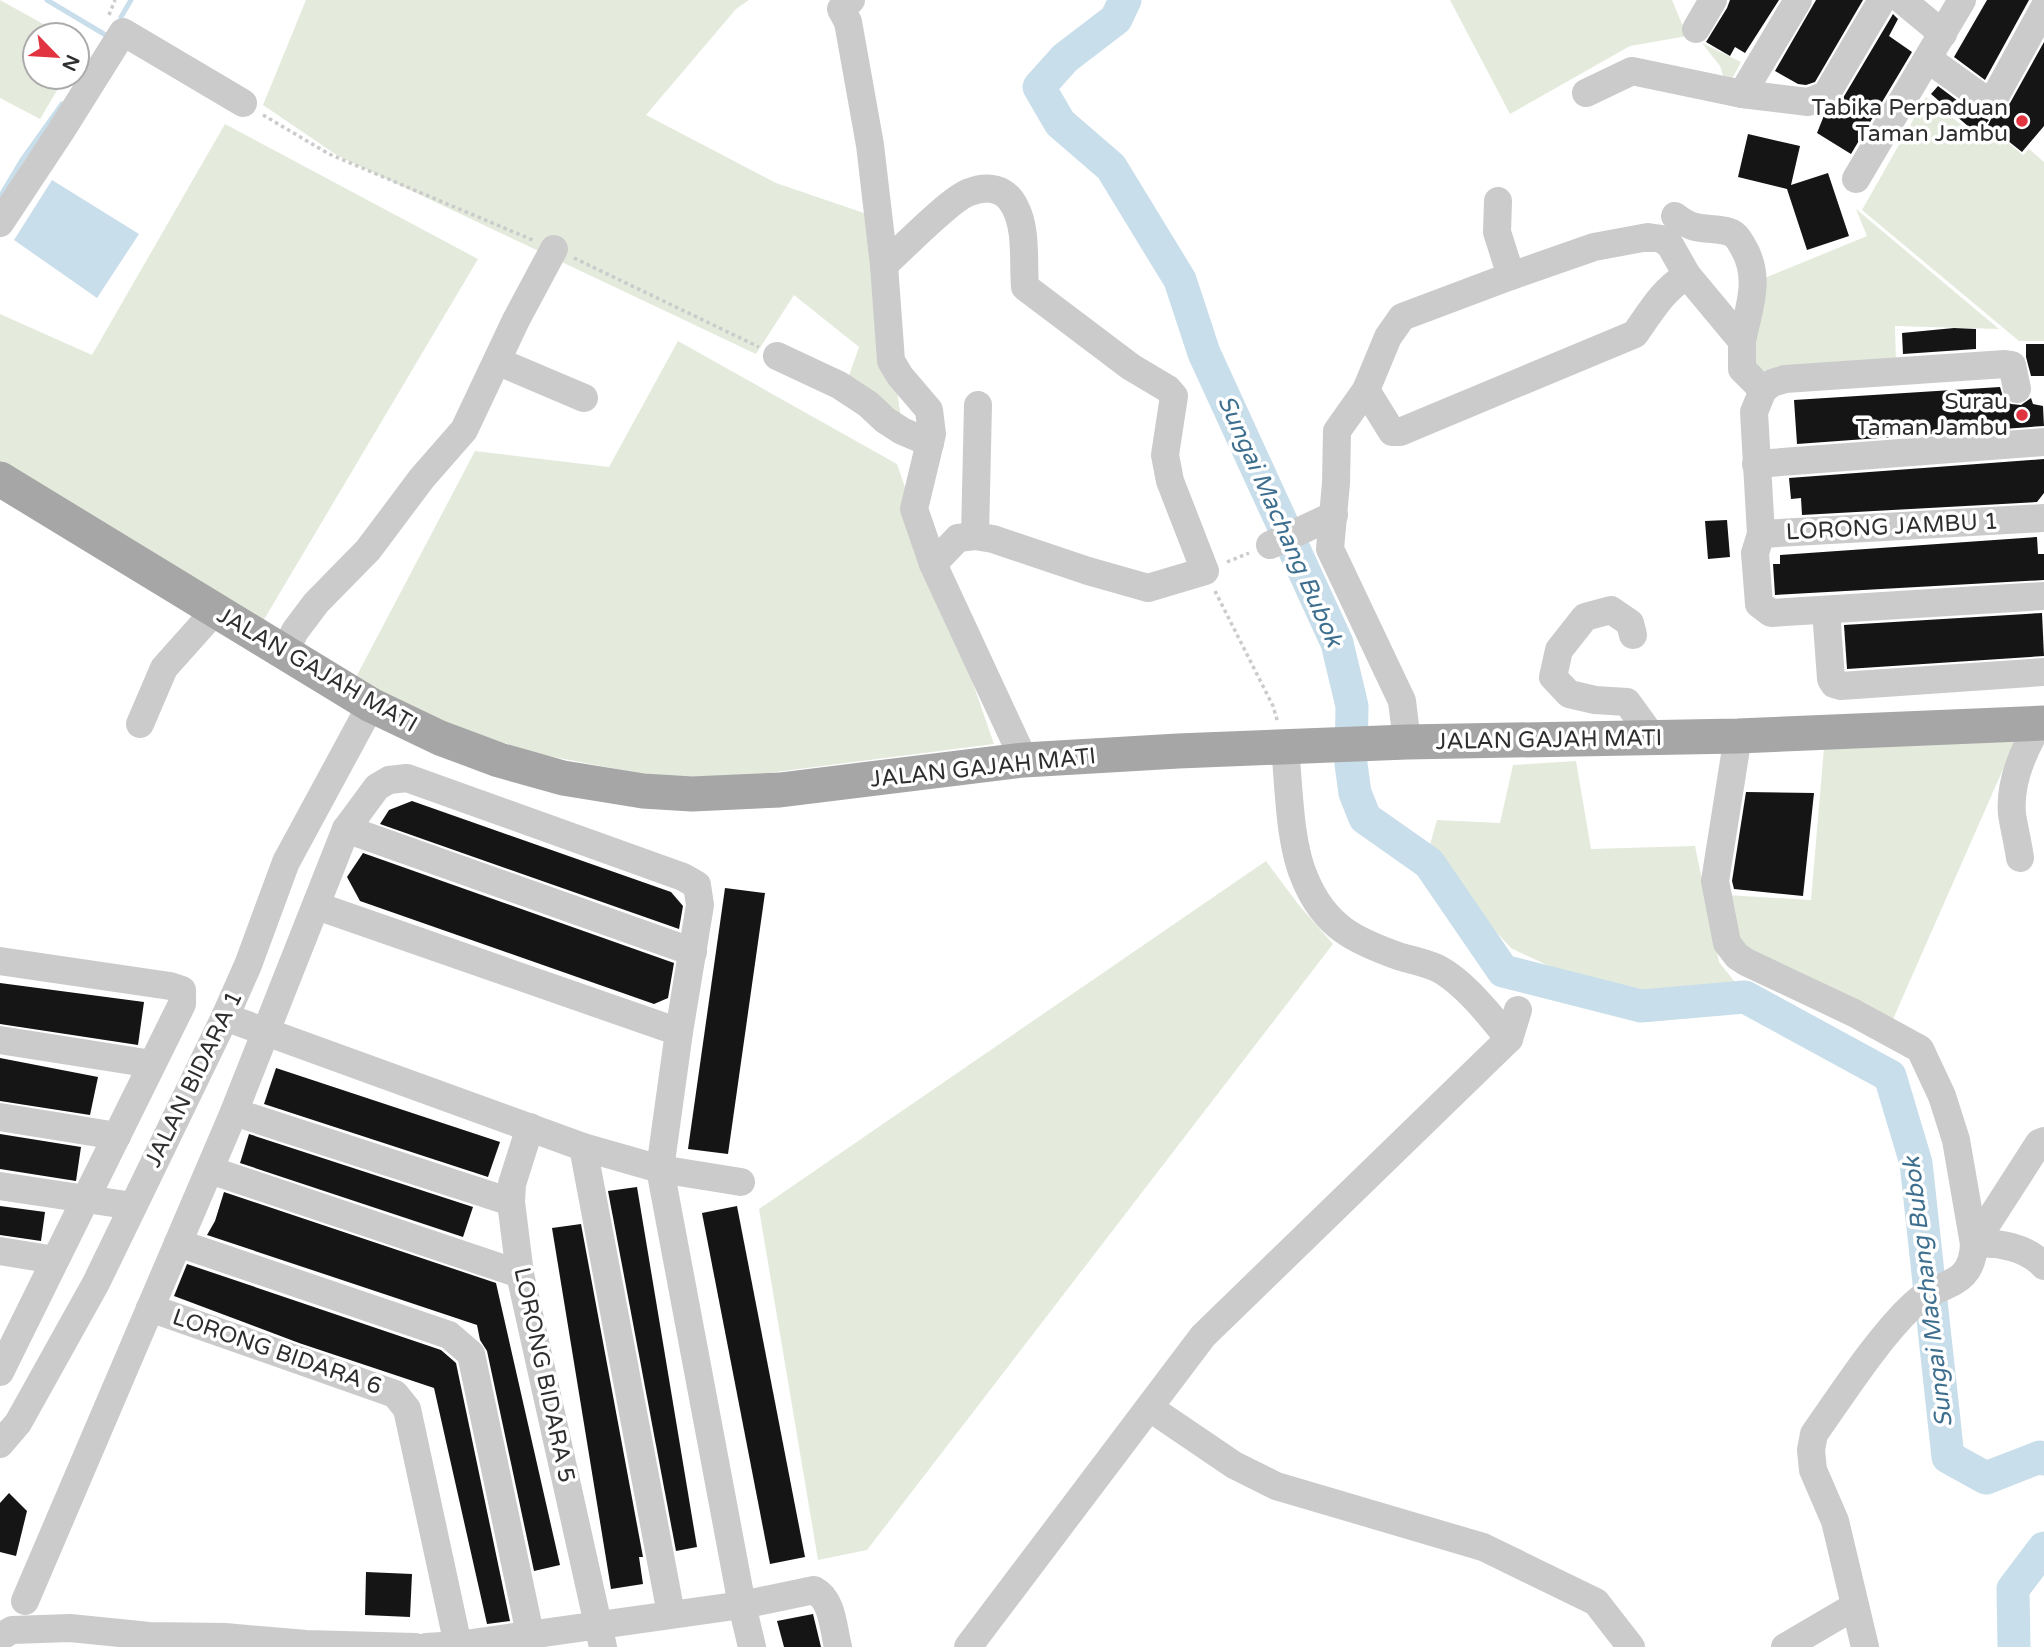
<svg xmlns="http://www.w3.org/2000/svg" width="2044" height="1647" font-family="'Varela Round',sans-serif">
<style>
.green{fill:#e4ebdc}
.water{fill:#c9deeb}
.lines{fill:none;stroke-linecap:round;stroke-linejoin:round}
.stream{stroke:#c9deeb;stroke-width:5}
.river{stroke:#c9deeb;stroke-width:33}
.building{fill:#151515}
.path{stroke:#cbcbcb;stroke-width:3.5;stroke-dasharray:3.5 3.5;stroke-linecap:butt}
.minor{stroke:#cbcbcb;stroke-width:28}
.major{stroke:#a6a6a6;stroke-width:35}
.poi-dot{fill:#e23440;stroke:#fff;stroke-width:2.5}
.labels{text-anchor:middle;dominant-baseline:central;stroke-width:7;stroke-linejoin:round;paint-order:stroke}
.poi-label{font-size:23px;fill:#2e2e2e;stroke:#fff;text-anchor:end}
.street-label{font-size:23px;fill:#2e2e2e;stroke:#fff}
.water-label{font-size:24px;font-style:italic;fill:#3e6f8f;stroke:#fff}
</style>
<rect width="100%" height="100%" fill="#fff"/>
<!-- green -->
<g class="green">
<path d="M0,0l63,35h-28v42h30l-25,42 -40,-21z"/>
<path d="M306,0h443l-13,9 -90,106 130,68 88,30 29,147 11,81 -64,-40 19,-54 -65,-52 -38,59 -418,-198 -75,-51z"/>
<path d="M1450,0h222l15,36 -57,10 -120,68z"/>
<path d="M1702,43l39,19 -14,26 -7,-22z"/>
<path d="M1926,97l51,40 10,-11 36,29 6,-6 15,13v179h-25l-157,-131z"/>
<path d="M225,124l253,135 -219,369 -259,-164v-150l92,41z"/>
<path d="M1856,209l143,120 -104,-3 1,39 -149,6 13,-91 107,-44z"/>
<path d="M678,341l219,123 97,280 -304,39 -152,-29 -104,-34 -80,-39 121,-230 134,16z"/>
<path d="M2019,733l-129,293 -151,-84 -13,-47 85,5 13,-152z"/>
<path d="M1576,761l15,88 104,-3 24,116 19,24 -102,7 -85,-26 -40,-19 -40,-43 -42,-57 8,-28 63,3 13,-58z"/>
<path d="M1266,861l32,43 35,40 -466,606 -49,10 -59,-351z"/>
</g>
<!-- water -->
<path class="water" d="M52,180l87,54 -42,64 -83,-58z"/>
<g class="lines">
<!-- stream -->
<g class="stream">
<path d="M47,0l62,37"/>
<path d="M121,17l10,-17"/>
<path d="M0,197l22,-37 40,-56"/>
</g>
<!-- river -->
<g class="river">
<path d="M1125,0l-9,19 -51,39 -26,29 21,36 51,44 69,113 24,73 133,290 15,63 -1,58 4,29 10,25 64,45 74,108 138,35 104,-9 145,79 26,87 32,294 38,21 54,-21 4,2"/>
<path d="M2014,1647l-1,-58 31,-41"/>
</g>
</g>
<!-- building -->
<g class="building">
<path d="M1730,0h49l-34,53 -10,-6 -5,9 -24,-14 21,-34z"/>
<path d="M1816,0h47l-48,82 -9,3 -8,-1 -23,-13z"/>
<path d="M1987,0h42l-44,80 -31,-23z"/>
<path d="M1893,14l5,5 -9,17 23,16 -61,102 -34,-21 8,-20 15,-10z"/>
<path d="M2044,42v84l-22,26 -34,-27 5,-10 8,-3 9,-9z"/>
<path d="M1938,86l36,27 15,7 -12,14 -46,-40z"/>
<path d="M1748,134l52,12 -9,39 37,-12 21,63 -42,14 -20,-61 -49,-12z"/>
<path d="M1954,328l22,1v20l-73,5 -1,-21z"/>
<path d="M2026,344h18v32h-13l-5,-19z"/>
<path d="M2000,387l4,13 7,4 10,1 10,-7 2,6 10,2 1,20 -247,18 -3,-44z"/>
<path d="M2044,459v34l-7,9 -235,13 -1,-17 -10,1 -2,-21z"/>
<path d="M1727,520l3,37 -22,2 -3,-38z"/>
<path d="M2037,537l1,17h6v26l-269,15 -2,-31h7v-9z"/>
<path d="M2042,613l2,43 -197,13 -3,-44z"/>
<path d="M1746,792l68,1 -11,103 -69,-7 -2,-8z"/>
<path d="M412,801l259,91 12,14 -4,23 -299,-105 9,-14z"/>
<path d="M363,853l311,110 -6,35 -14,6 -294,-103 -13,-24z"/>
<path d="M725,888l40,5 -37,261 -40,-5z"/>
<path d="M0,983l144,19 -6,43 -138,-21z"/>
<path d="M0,1058l98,19 -8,38 -90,-14z"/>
<path d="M276,1068l224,74 -12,35 -224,-73z"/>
<path d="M0,1134l81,13 -5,34 -76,-12z"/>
<path d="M249,1134l224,73 -10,30 -223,-74z"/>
<path d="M637,1187l60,360 -21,4 -68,-360z"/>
<path d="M224,1192l272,91 64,282 -26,6 -47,-220 -7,-11 -3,-15 -270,-90 8,-14z"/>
<path d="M0,1206l45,6 -4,29 -41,-6z"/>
<path d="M737,1206l68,351 -35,7 -68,-351z"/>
<path d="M581,1224l62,333h-4l4,27 -32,5 -59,-361z"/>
<path d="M187,1264l254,86 15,13 54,258 -23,3 -53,-236 -135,-45 -125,-47z"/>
<path d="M9,1493l18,18 -11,45 -16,-4v-49z"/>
<path d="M366,1572l46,2 -2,43 -45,-2z"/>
<path d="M813,1614l8,33h-37l-7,-26z"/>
</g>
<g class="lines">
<!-- path -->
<g class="path">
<path d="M109,15l6,-15"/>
<path d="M263,115l66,39 206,87"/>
<path d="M574,258l185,89"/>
<path d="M1227,562l22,-9"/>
<path d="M1215,591l58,115 5,17"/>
</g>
<!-- minor -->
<g class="minor">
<path d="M851,0l-10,9 7,13 22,123 14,120 7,96 9,15 29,34 3,24 -18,75 19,55 91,196"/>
<path d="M1902,0l41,34"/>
<path d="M1696,29l17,-29"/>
<path d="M1928,59l56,40h7l5,-4 48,-87"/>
<path d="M1586,93l46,-22 110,23 66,8 18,-7 56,-95"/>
<path d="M1742,94l56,-94"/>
<path d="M1856,179l106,-179"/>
<path d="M1498,201l-1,31 14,44"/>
<path d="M1675,216c22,17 28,10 51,15 9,2 12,7 16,14 20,32 7,62 0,96"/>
<path d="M0,223l61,-92 62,-99 120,71"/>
<path d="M884,265c17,-15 68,-68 86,-73 18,-7 36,-4 45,15 12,22 8,55 10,80l106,80 37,22 6,7 -9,59 5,26 35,90 -57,17 -60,-17 -95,-32 -18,-3 -17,2 -25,26"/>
<path d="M777,356l62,29 29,19 17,16 17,11 28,12"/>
<path d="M497,361l87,37"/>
<path d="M2017,389l-5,-24 -7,-1 -220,15 -13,4 -9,7 -9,22 7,122 -6,19 4,51 12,9 273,-17"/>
<path d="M1366,390l26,42h8l235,-98c17,-24 26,-42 52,-59"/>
<path d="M1756,464l288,-22"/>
<path d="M1761,534l283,-16"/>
<path d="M975,536l3,-131"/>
<path d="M1270,545l64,-30"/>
<path d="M1826,610l5,69 3,5 7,2 203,-14"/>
<path d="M1633,635l-3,-12 -19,-13 -26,7 -26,33 -6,27 16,17 26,6 32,2 26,36"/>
<path d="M284,654l11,-23 21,-28 52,-53 54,-72 42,-48 52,-110 38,-71"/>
<path d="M140,724l24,-56 50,-56"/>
<path d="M1738,736l-23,145 12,62 10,13 9,6 108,51 66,36 22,47 14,44 18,104c-2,46 -35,36 -61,61 -35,33 -70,88 -99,129l-3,16 2,20 22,51 30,126"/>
<path d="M1407,742l-5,-41 -72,-152 6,-66 1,-52 29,-41 22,-53 14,-20 109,-41 83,-29 54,-10 14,2 8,6 17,30 55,66v28l21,21"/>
<path d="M1285,747c4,39 4,96 20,132 20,48 50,62 96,78 12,3 25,6 36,11 26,13 54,48 72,71"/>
<path d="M346,829l347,123"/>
<path d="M2020,858c-2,-15 -6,-30 -8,-44 -3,-32 12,-65 28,-91"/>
<path d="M317,906l362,126"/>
<path d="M0,961l170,25 12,4v14l-182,368"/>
<path d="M225,1017l358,130 77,22 81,13"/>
<path d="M0,1040l152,24"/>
<path d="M234,1112l277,90"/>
<path d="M0,1117l117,19"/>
<path d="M530,1127l-18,57 -1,18 9,72 83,373"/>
<path d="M583,1147l88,467"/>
<path d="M210,1170l310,104"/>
<path d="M0,1186l133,20"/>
<path d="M178,1243l271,92 22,19 59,280"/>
<path d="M1974,1244l65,-101 5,-2"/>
<path d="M1974,1244c24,-2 53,3 70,22"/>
<path d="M0,1251l55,9"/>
<path d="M150,1308l245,86 12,15 51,236"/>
<path d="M1150,1408l84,57 42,21 207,61 113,55 35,45"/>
<path d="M0,1444l18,-21 78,-140 129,-266 23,-52 38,-103 85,-157"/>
<path d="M25,1601l209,-489 112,-283 31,-42 12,-7 18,-2 276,99 14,8 3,20 -21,127 -19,137 82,436 10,42"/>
<path d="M0,1637l12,-7 58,-2 79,8 76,1 81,7 109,3"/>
<path d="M426,1647l32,-2 284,-40 72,-15c19,10 19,38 24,57"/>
<path d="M968,1647l235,-311 306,-297 9,-29"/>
<path d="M1785,1647l70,-41"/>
</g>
<!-- major -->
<path class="major" d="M0,479l371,226 69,33 59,22 64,18 80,13 49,3 88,-4 244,-30 154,-9 229,-9 331,-6 306,-13"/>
</g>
<!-- markers -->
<g class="poi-dot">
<circle cx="2022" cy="121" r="7"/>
<circle cx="2022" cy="415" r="7"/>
</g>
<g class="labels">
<!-- poi labels -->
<g class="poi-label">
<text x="2008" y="108">Tabika Perpaduan<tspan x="2008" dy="26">Taman Jambu</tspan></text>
<text x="2008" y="402">Surau<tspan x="2008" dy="26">Taman Jambu</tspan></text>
</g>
<!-- street labels -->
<g class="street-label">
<text transform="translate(1892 527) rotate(-3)">LORONG JAMBU 1</text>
<text transform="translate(317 670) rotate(30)">JALAN GAJAH MATI</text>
<text transform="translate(1549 740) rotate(-1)">JALAN GAJAH MATI</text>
<text transform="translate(983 768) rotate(-6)">JALAN GAJAH MATI</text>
<text transform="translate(194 1079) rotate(-64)">JALAN BIDARA 1</text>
<text transform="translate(277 1352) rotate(19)">LORONG BIDARA 6</text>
<text transform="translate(544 1375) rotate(78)">LORONG BIDARA 5</text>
</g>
<!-- water labels -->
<g class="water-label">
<text transform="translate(1280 521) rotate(66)">Sungai Machang Bubok</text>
<text transform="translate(1928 1292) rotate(-97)">Sungai Machang Bubok</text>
</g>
</g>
<!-- north arrow -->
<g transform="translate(56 56) rotate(115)"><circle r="33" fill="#ffffff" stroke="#ababab" stroke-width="2"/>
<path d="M0-5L12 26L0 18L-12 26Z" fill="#e23440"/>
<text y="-10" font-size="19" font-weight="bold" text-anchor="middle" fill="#2e2e2e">N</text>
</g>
</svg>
